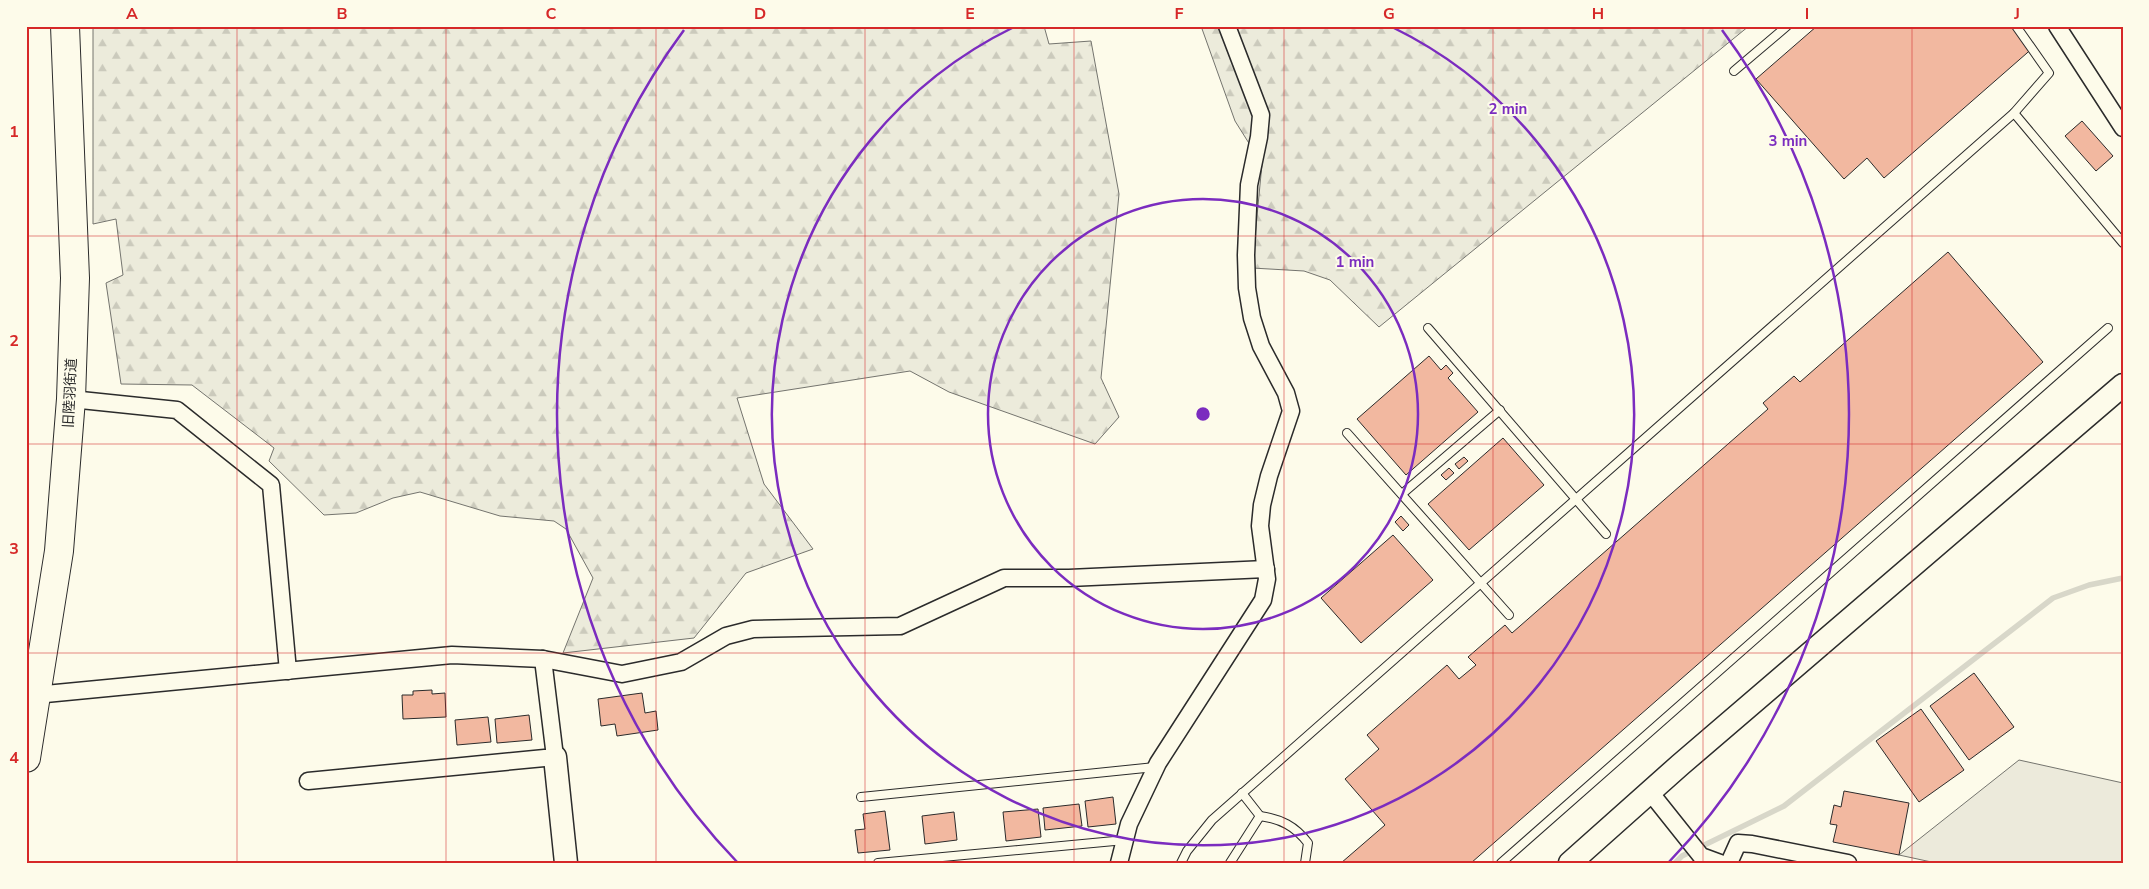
<svg xmlns="http://www.w3.org/2000/svg" width="2149" height="889" font-family="'Nunito Sans','Noto Sans JP',sans-serif">
<style>
.forest{fill:url(#forest-firs);stroke:#74746e}
.parking{fill:#eceadb;stroke:#74746e}
.lines{fill:none;stroke-linecap:round;stroke-linejoin:round}
.stream{stroke:#d8d7c9;stroke-width:5.5}
.building{fill:#f2b8a0;stroke:#2b2b2b}
.lane-casing{stroke:#2b2b2b;stroke-width:10}
.street-casing{stroke:#2b2b2b;stroke-width:19}
.secondary-casing{stroke:#2b2b2b;stroke-width:25}
.highway-casing{stroke:#2b2b2b;stroke-width:30}
.lane{stroke:#fdfbea;stroke-width:8}
.street{stroke:#fdfbea;stroke-width:16}
.secondary{stroke:#fdfbea;stroke-width:22}
.highway{stroke:#fdfbea;stroke-width:28}
.grid{fill:none;stroke:#d62828;stroke-width:1;stroke-opacity:0.55}
.ring{fill:none;stroke:#7b2cbf;stroke-width:2.5}
.labels{text-anchor:middle;dominant-baseline:central;stroke-width:4;stroke-linejoin:round;paint-order:stroke}
.street-label{font-size:14px;fill:#2b2b2b;stroke:#fdfbea}
.centre{fill:#7b2cbf;stroke:#fdfbea;stroke-width:2.5}
.ring-label{font-size:15px;text-anchor:middle;font-weight:bold;fill:#7b2cbf;stroke:#fdfbea;stroke-width:4;stroke-linejoin:round;paint-order:stroke}
.neatline{fill:none;stroke:#d62828;stroke-width:2}
.grid-label{font-size:16px;text-anchor:middle;font-weight:bold;fill:#d62828}
</style>
<defs>
<pattern id="forest-firs" width="22" height="20" patternUnits="userSpaceOnUse" patternTransform="scale(1.25)"><rect width="22" height="20" fill="#ecebdb"/><path d="M5 1l3.5 6h-7zM16 11l3.5 6h-7z" fill="#cbcabc"/></pattern>
</defs>
<rect width="100%" height="100%" fill="#fdfbea"/>
<!-- forest -->
<g class="forest">
<path d="M93,26h951l5,18 42,-3 28,153 -18,184 18,39 -24,27 -146,-52 -39,-21 -173,27 27,86 49,65 -67,24 -52,65 -131,15 30,-75 -27,-49 -12,-8 -54,-5 -80,-24 -27,6 -37,15 -32,2 -55,-54 5,-13 -82,-63 -71,-1 -15,-101 17,-8 -7,-56 -23,5z"/>
<path d="M1201,26h548l-370,301 -49,-47 -26,-9 -52,-3 10,-104 -27,-43z"/>
</g>
<!-- parking -->
<path class="parking" d="M2019,760l104,23v80h-187l-37,-8z"/>
<g class="lines">
<!-- stream -->
<path class="stream" d="M1675,863l7,-7 102,-50 269,-208 36,-13 34,-7"/>
</g>
<!-- building -->
<g class="building">
<path d="M1817,26h201l17,20 -151,132 -17,-20 -23,21 -88,-100z"/>
<path d="M2082,121l31,35 -17,15 -31,-35z"/>
<path d="M1948,252l95,110 -572,501h-130l44,-38 -40,-46 34,-30 -12,-14 80,-70 12,14 17,-14 -8,-8 37,-32 7,8 256,-224 -5,-6 31,-27 6,6z"/>
<path d="M1429,356l12,14 5,-5 7,8 -5,5 30,34 -72,63 -49,-56z"/>
<path d="M1503,438l41,47 -75,65 -41,-46z"/>
<path d="M1464,457l4,4 -9,8 -4,-5z"/>
<path d="M1449,468l5,5 -8,7 -5,-5z"/>
<path d="M1401,516l8,9 -6,6 -8,-9z"/>
<path d="M1393,535l40,45 -72,63 -40,-45z"/>
<path d="M1974,673l40,54 -45,33 -39,-54z"/>
<path d="M432,690v4l13,-1 1,24 -43,2 -1,-24h11v-4z"/>
<path d="M642,693l3,20 11,-2 2,19 -41,6 -2,-12 -14,2 -3,-27z"/>
<path d="M1921,709l43,61 -45,32 -43,-61z"/>
<path d="M529,715l3,25 -35,3 -2,-24z"/>
<path d="M488,717l3,25 -34,3 -2,-25z"/>
<path d="M1844,791l65,12 -10,52 -66,-13 4,-17 -7,-1 4,-19 7,2z"/>
<path d="M1113,797l3,27 -28,3 -3,-26z"/>
<path d="M1079,804l3,22 -37,4 -2,-22z"/>
<path d="M1038,809l3,28 -35,4 -3,-29z"/>
<path d="M885,811l5,39 -32,3 -3,-23 10,-1 -2,-15z"/>
<path d="M954,812l3,28 -32,4 -3,-28z"/>
</g>
<g class="lines">
<defs>
<g id="lane">
<path d="M1734,71l53,-45"/>
<path d="M2014,113l35,-40 -33,-47"/>
<path d="M1428,328l178,206"/>
<path d="M1347,433l162,182"/>
<path d="M1402,494l98,-84"/>
<path d="M861,797l294,-30"/>
<path d="M1260,816c21,3 35,10 48,27l-3,20"/>
<path d="M878,863l247,-23"/>
<path d="M1181,863l6,-12 25,-31 802,-707 109,130"/>
<path d="M1230,863l30,-47 -18,-23"/>
<path d="M1501,863l607,-535"/>
</g>
<g id="street">
<path d="M2057,26l66,102"/>
<path d="M71,399l106,11 94,75 17,186"/>
<path d="M35,695l417,-40 91,4 79,15 59,-12 45,-26 27,-7 147,-3 104,-48h65l197,-9"/>
<path d="M308,781l247,-24 -12,-98"/>
<path d="M1650,792l51,64 19,7"/>
<path d="M1119,863l10,-39 29,-61 105,-163 4,-21 -7,-53 2,-21 7,-29 22,-65 -5,-18 -25,-47 -9,-28 -5,-30 -1,-33 3,-70 10,-48 2,-22 -34,-89"/>
<path d="M1729,863l9,-20 14,1 96,19"/>
</g>
<g id="secondary">
<path d="M555,757l11,106"/>
<path d="M1570,863l110,-98 443,-380"/>
</g>
<path id="highway" d="M26,758l33,-207 12,-152 4,-121 -10,-252"/>
</defs>
<!-- lane casing -->
<use href="#lane" class="lane-casing"/>
<!-- street casing -->
<use href="#street" class="street-casing"/>
<!-- secondary casing -->
<use href="#secondary" class="secondary-casing"/>
<!-- highway casing -->
<use href="#highway" class="highway-casing"/>
<!-- lane -->
<use href="#lane" class="lane"/>
<!-- street -->
<use href="#street" class="street"/>
<!-- secondary -->
<use href="#secondary" class="secondary"/>
<!-- highway -->
<use href="#highway" class="highway"/>
</g>
<!-- grid -->
<path class="grid" d="M237,26v837M446,26v837M656,26v837M865,26v837M1074,26v837M1284,26v837M1493,26v837M1703,26v837M1912,26v837M26,236h2097M26,444h2097M26,653h2097"/>
<!-- distance rings -->
<g class="ring">
<circle cx="1203" cy="414" r="215"/>
<path d="M1392 27A431 431 0 1 1 1014 27"/>
<path d="M738 863A646 646 0 0 1 684 30M1722 30A646 646 0 0 1 1668 863"/>
</g>
<g class="labels">
<!-- street labels -->
<g class="street-label">
<text transform="translate(70 393) rotate(-87)">旧陸羽街道</text>
</g>
</g>
<circle cx="1203" cy="414" r="8" class="centre"/>
<g class="ring-label">
<text x="1508" y="114">2 min</text>
<text x="1788" y="146">3 min</text>
<text x="1355" y="267">1 min</text>
</g>
<!-- border -->
<rect width="2149" height="889" fill="none" stroke="#fdfbea" stroke-width="55"/>
<rect x="28" y="28" width="2094" height="834" class="neatline"/>
<g class="grid-label">
<text x="132" y="19">A</text>
<text x="342" y="19">B</text>
<text x="551" y="19">C</text>
<text x="760" y="19">D</text>
<text x="970" y="19">E</text>
<text x="1179" y="19">F</text>
<text x="1389" y="19">G</text>
<text x="1598" y="19">H</text>
<text x="1807" y="19">I</text>
<text x="2017" y="19">J</text>
<text x="14" y="137">1</text>
<text x="14" y="346">2</text>
<text x="14" y="554">3</text>
<text x="14" y="763">4</text>
</g>
</svg>
